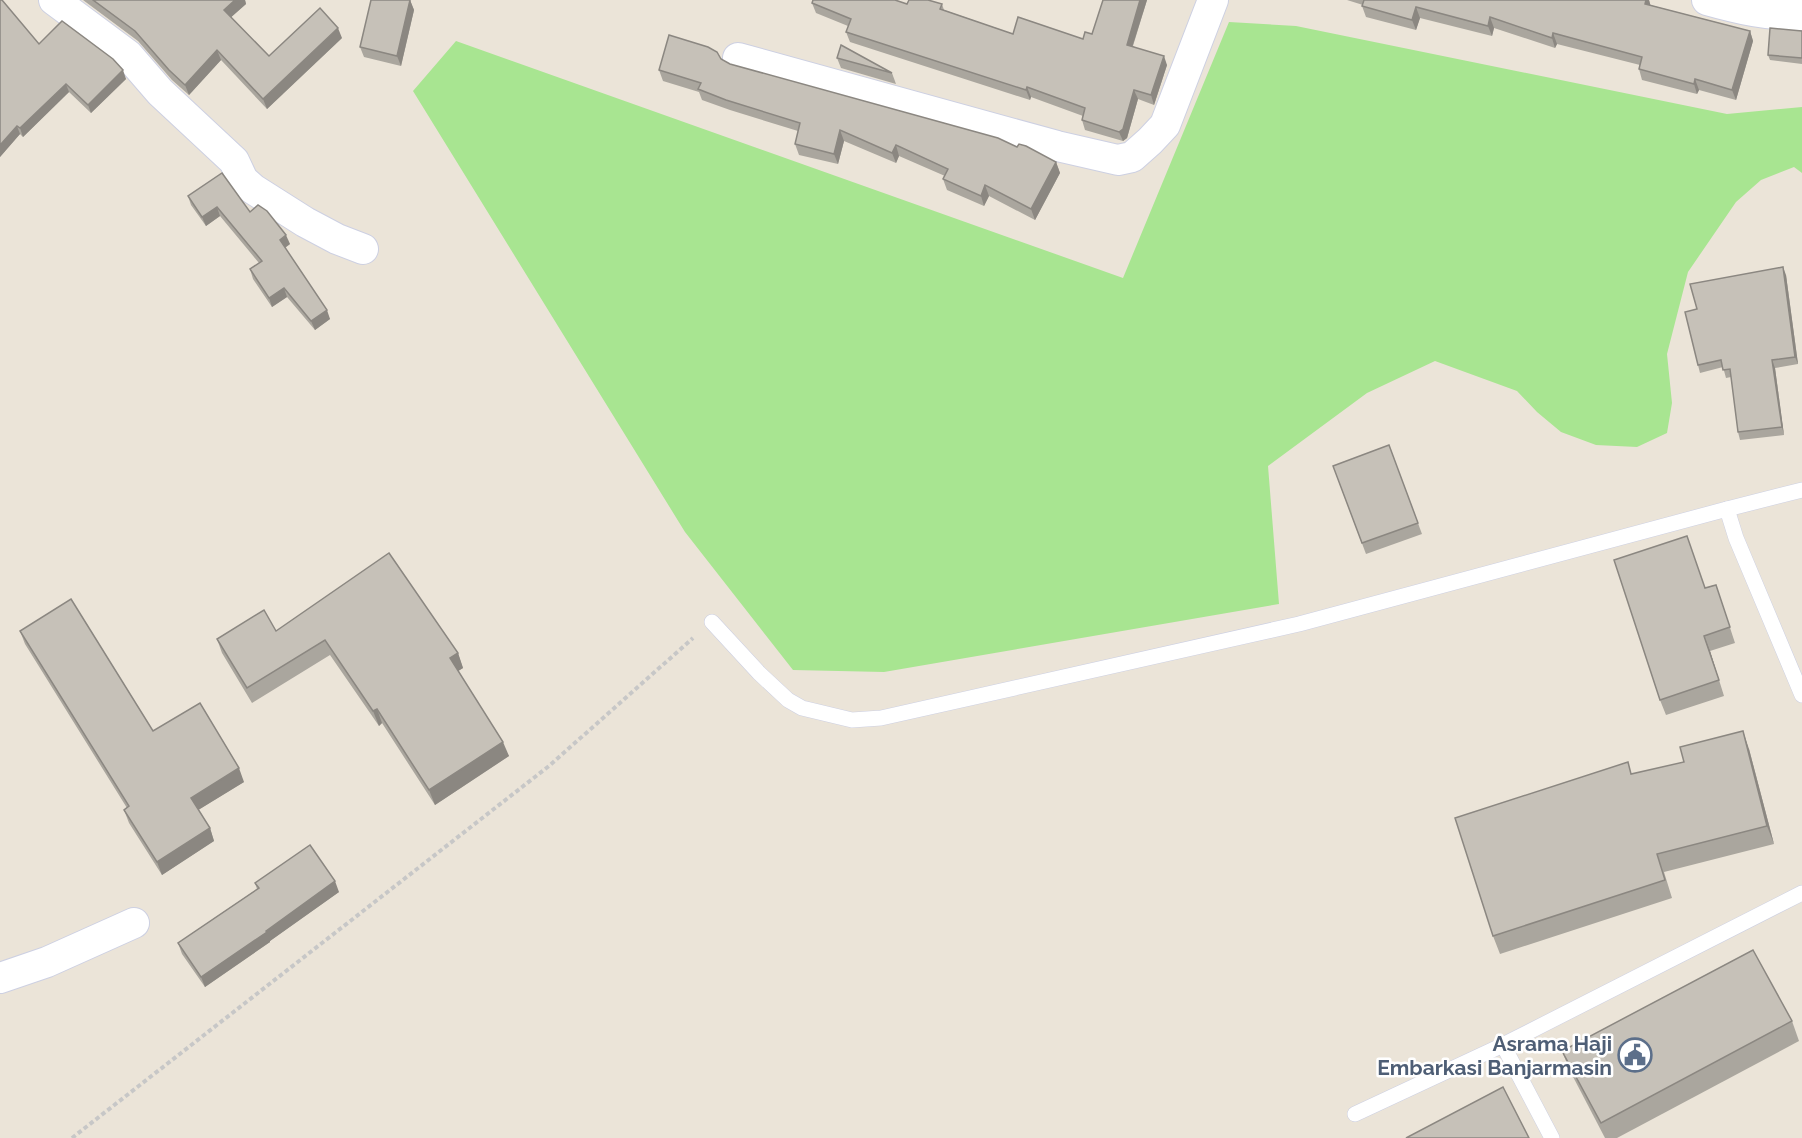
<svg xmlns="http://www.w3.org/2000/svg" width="1802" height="1138" font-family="Raleway,sans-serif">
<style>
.green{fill:#a8e591}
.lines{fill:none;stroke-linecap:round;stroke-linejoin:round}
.service-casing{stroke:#cdd0e2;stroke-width:16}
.minor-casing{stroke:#cdd0e2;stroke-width:32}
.path{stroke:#c7c7c7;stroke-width:4;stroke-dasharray:4.5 3;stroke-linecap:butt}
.service{stroke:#fff;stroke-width:15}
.minor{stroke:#fff;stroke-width:30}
.wall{fill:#aaa69e}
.shaded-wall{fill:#8b8781}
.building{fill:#c6c1b8;stroke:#8b8781;stroke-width:1.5}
.labels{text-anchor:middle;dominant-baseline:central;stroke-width:5;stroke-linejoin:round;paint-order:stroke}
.service-label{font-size:21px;font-weight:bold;fill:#4e5e75;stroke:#fff;text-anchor:end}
</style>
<rect width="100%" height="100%" fill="#ebe4d8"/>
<!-- green -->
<path class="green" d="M1229,22l67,4 431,88 75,-7v66l-8,-6 -33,13 -25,22 -48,70 -21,82 5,49 -5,30 -30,14 -41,-2 -35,-13 -24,-20 -20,-21 -82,-30 -68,32 -99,73 11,138 -395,68 -91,-2 -108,-138 -272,-441 43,-50 667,237z"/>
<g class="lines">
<defs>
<g id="service">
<path d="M1727,509l75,-19"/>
<path d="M712,622l47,51 29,27 14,8 50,12 29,-2 418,-94 428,-115 9,29 66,157"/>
<path d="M1503,1045l49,93"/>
<path d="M1355,1114l148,-69 299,-152"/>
</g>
<g id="minor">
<path d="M54,0l74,55 32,37 74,69 9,19 10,9 52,33 32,17 26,10"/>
<path d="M1707,0c32,9 62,16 95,15"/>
<path d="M738,58l319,88 61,14 14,-3 18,-16 15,-16 48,-125"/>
<path d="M0,978l47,-16 87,-39"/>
</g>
</defs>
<!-- service casing -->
<use href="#service" class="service-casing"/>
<!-- minor casing -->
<use href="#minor" class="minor-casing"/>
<!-- path -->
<path class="path" d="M72,1138l477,-372 144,-128"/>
<!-- service -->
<use href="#service" class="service"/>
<!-- minor -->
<use href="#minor" class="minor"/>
</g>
<!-- wall -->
<g class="wall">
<path d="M0,0l39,44 87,35 -35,34 -22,-21 -46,45 -3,-3 -20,23z"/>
<path d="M83,0h162l1,4 -15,13 38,39 73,-18 -75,71 -46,-49 -32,35 -17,-15 -34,-39z"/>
<path d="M410,0l4,10 -13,56 -37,-9 -4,-10z"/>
<path d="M1103,0h44l-14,46 34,19 -13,40 -16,-6 -11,39 -4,3 -38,-11 -3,-10 1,-4 -52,-19 -1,3 -180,-58 -4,-10 2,-6 -32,-13 -4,-10 130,1 2,6 69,24 70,5 9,-5z"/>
<path d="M1347,0h302l1,5 100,26 3,10 -17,59 -37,-10 -2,4 -55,-14 -3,-11 1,-4 -83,-21 -2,4 -61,-20 -2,8 -72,-18 -4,12 -50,-13 -4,-11 1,-1z"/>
<path d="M1802,31v33l-32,-4 -2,-5z"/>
<path d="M837,58l55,15 4,11 -55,-16z"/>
<path d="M721,59l9,5 287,83 39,15 4,11 -25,47 -46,-24 -5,10 -37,-16 -4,-11 2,-3 -46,-20 -3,7 -52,-22 -6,23 -39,-9 -4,-11 3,-13 -68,-21 -28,-10 -3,-8 -36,-11 -4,-11z"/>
<path d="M188,196l62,16 40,32 -5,4 45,71 -15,11 -28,-33 -15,10 -19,-28 -3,-10 9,-6 -39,-47 -14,10 -15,-21z"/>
<path d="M1786,275l12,89 -23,4 9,67 -44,5 -2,-8 -7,-55 -5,1 -3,-11 -23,6 -2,-8 -1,-56z"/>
<path d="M1389,445l33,89 -56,20 -33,-88z"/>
<path d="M1716,585l19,58 -25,8 14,45 -58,19 -6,-15 45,-112z"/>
<path d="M20,631l133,100 91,51 -46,28 12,18 4,13 -52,34 -33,-52 -5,-13 3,-2 -102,-164z"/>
<path d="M276,631l182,22 5,15 -5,3 51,85 -74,49 -53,-82 -3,3 -49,-71 -78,48 -30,-50 -5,-14z"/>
<path d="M1749,749l25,95 -110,28 8,26 -172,56 -7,-18 139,-162z"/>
<path d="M255,883l84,9 -69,49v1l-65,45 -23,-33 -4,-11 79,-54z"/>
<path d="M1792,1021l7,20 -182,97h-12l-35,-67 -8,-20z"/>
</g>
<!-- shaded-wall -->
<g class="shaded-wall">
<path d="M235,0h10l1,4 -18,16 -4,-10z"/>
<path d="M410,0l4,10 -13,56 -4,-10z"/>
<path d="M1140,0h7l-17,54 -3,-9z"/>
<path d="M1646,0h3l2,7 -6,-3z"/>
<path d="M1416,7l4,11 -4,12 -4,-10z"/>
<path d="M1490,17l4,11 -2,8 -4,-10z"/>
<path d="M338,28l4,10 -75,71 -4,-10z"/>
<path d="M1750,31l3,10 -17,59 -4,-10z"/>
<path d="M1553,33l4,11 -2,4 -3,-10z"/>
<path d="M217,50l4,10 -32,35 -4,-10z"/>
<path d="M1164,56l3,9 -13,40 -3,-10z"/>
<path d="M123,70l3,9 -35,34 -3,-8z"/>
<path d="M1695,79l4,11 -2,4 -3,-10z"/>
<path d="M66,84l3,8 -46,45 -3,-9z"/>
<path d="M1027,87l4,10 -1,3 -4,-10z"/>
<path d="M1134,90l4,9 -11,39 -4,3 -4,-9z"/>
<path d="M17,126l3,8 -20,23v-12z"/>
<path d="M840,130l4,11 -6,23 -4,-10z"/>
<path d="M896,145l3,11 -3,7 -4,-10z"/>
<path d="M1056,162l4,11 -25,47 -4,-11z"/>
<path d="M985,185l4,11 -5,10 -3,-10z"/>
<path d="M217,207l3,9 -14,10 -4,-9z"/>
<path d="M286,235l4,9 -7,5 -3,-9z"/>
<path d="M1783,267l3,8 12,89 -3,-7z"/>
<path d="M284,288l3,9 -15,10 -3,-9z"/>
<path d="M327,310l3,9 -15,11 -4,-9z"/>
<path d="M1772,360l3,8 9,67 -2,-8z"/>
<path d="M1704,636l6,15 14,45 -5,-16z"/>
<path d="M458,653l5,15 -8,5 -5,-15z"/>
<path d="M377,709l5,14 -3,3 -6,-15z"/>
<path d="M1743,731l6,18 25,95 -7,-18z"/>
<path d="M503,742l6,14 -74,49 -6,-15z"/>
<path d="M239,768l5,14 -49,30 -4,-14z"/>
<path d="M210,828l4,13 -52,34 -5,-13z"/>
<path d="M335,881l4,11 -69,49v1l-65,45 -4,-10z"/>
</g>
<!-- building -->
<g class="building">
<path d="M0,0h2l37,44 23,-23 51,38 10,11 -35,35 -22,-21 -46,44 -3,-2 -17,19z"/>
<path d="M93,0h142l-11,10 45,46 51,-48 18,20 -75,71 -46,-49 -32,35 -16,-15 -34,-39z"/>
<path d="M371,0h39l-13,56 -37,-9z"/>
<path d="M813,0h82l12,4 2,-4h19l14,4 -2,5 73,25 5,-17 65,22 2,-7 7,2 11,-34h37l-13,45 37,11 -13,39 -17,-5 -11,39 -4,3 -37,-12 3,-12 -58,-21 -1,3 -180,-58 5,-13 -39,-16z"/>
<path d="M1364,0h282l-1,4 105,27 -18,59 -37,-11 -1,5 -55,-15 3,-12 -89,-24 -1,5 -62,-21 -2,9 -72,-19 -4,13 -50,-14z"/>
<path d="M1770,28l32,3v27l-34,-3z"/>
<path d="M669,35l39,12 9,5 4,7 9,5 268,74 19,9 2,-3 7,2 30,16 -25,47 -46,-24 -4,11 -38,-17 5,-10 -52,-24 -4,8 -52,-23 -6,24 -39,-10 5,-21 -74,-23 -28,-11 3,-6 -42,-13z"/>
<path d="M841,45l51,28 -55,-15z"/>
<path d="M222,173l28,39 8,-7 9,6 19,24 -6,5 47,70 -16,11 -27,-33 -15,10 -19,-29 12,-8 -45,-54 -15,10 -14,-21z"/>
<path d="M1783,267l12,90 -23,3 10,67 -44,5 -8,-63 -7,1 -2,-10 -23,5 -13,-53 12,-3 -7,-25z"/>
<path d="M1389,445l29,78 -56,20 -29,-77z"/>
<path d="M1687,536l18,52 11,-3 14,42 -26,9 15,44 -59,20 -46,-140z"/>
<path d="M389,553l69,100 -8,5 53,84 -74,48 -52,-81 -4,2 -48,-71 -78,48 -30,-49 47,-29 12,21z"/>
<path d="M71,599l82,132 47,-28 39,65 -48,30 19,30 -53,34 -33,-52 5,-4 -109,-175z"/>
<path d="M1743,731l24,95 -110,28 8,26 -172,56 -38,-118 173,-56 3,12 53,-12 -4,-15z"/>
<path d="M310,845l25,36 -69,50 1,1 -66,45 -23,-34 81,-55 -4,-5z"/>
<path d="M1753,950l39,71 -191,102 -39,-72z"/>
<path d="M1503,1087l26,51h-123z"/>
</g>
<!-- icons -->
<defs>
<symbol id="civic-ring" viewBox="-11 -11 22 22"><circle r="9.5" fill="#fff" stroke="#5c6f8a" stroke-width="1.5"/><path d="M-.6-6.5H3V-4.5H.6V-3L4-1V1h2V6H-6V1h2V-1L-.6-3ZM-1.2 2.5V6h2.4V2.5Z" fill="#5c6f8a"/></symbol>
</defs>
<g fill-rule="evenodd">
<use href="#civic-ring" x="1616" y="1036" width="38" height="38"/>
</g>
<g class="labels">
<!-- service labels -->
<g class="service-label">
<text x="1612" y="1043">Asrama Haji<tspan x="1612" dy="24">Embarkasi Banjarmasin</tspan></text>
</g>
</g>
</svg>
